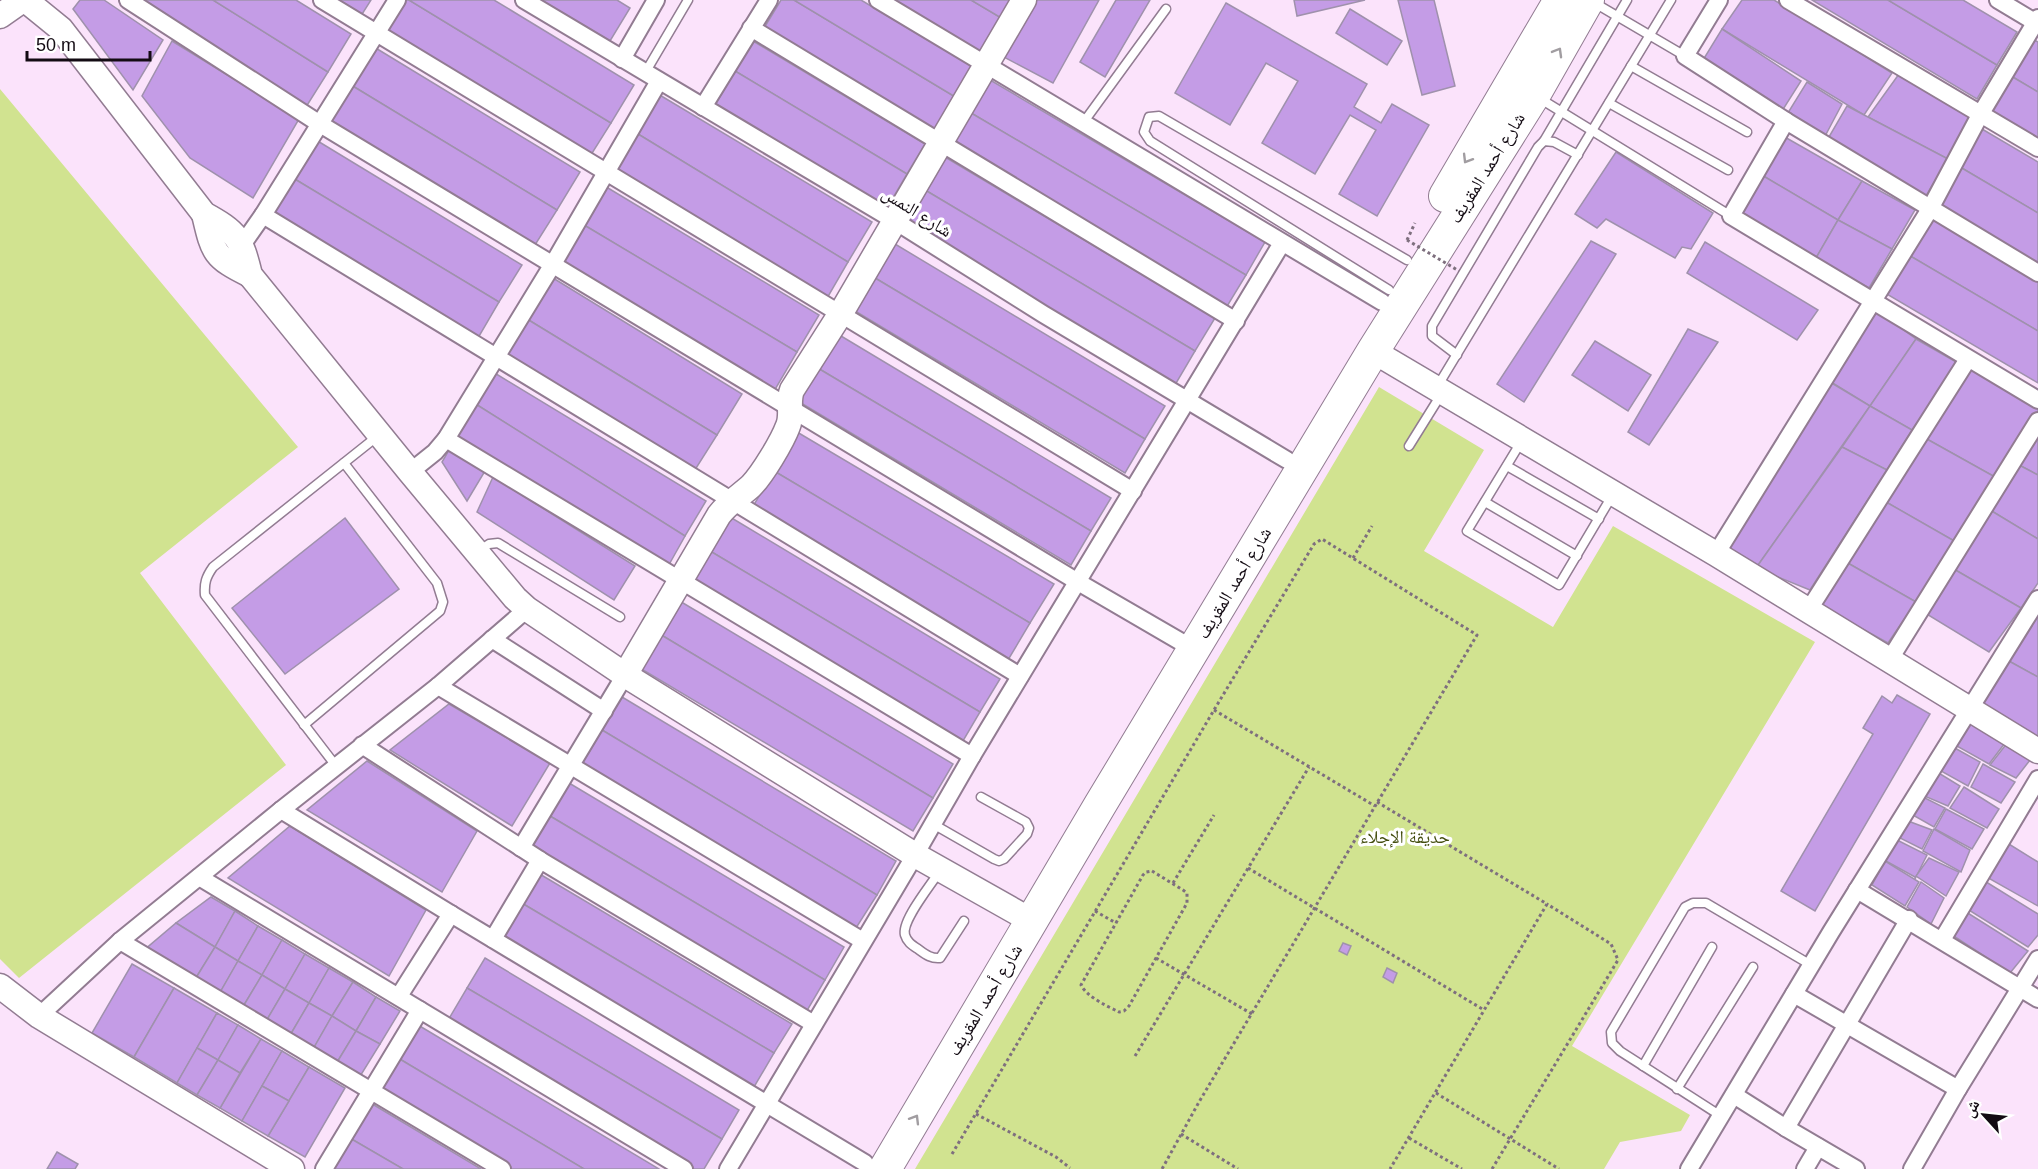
<svg xmlns="http://www.w3.org/2000/svg" width="2038" height="1169" font-family="Helvetica,'Noto Naskh Arabic',sans-serif">
<style>
.green{fill:#d1e390}
.building{fill:#c49ce6;stroke:#9f91ac;stroke-width:1.5}
.lines{fill:none;stroke-linecap:round;stroke-linejoin:round}
.lane-casing{stroke:#927c92;stroke-width:11}
.street-casing{stroke:#927c92;stroke-width:20}
.secondary-casing{stroke:#927c92;stroke-width:27}
.highway-casing{stroke:#927c92;stroke-width:34}
.path{stroke:#7e6f7e;stroke-width:3;stroke-dasharray:3 3;stroke-linecap:butt}
.lane{stroke:#fff;stroke-width:8}
.street{stroke:#fff;stroke-width:16}
.secondary{stroke:#fff;stroke-width:24}
.highway{stroke:#fff;stroke-width:32}
.path-bridge{stroke:#7e6f7e;stroke-width:3;stroke-dasharray:3 3;stroke-linecap:butt}
.oneway{stroke:#a19da1}
.labels{text-anchor:middle;dominant-baseline:central;stroke-width:6;stroke-linejoin:round;paint-order:stroke}
.street-label{font-size:18px;fill:#130b13;stroke:#fff}
.park-label{font-size:18px;fill:#444e0f;stroke:#fff}
</style>
<rect width="100%" height="100%" fill="#fbe3fb"/>
<!-- green -->
<g class="green">
<path d="M0,89l298,358 -158,126 146,192 -267,213 -19,-19z"/>
<path d="M1379,387l105,63 -60,101 129,76 60,-101 202,116 -243,404 118,69 -9,16 -61,11 -16,27h-689z"/>
</g>
<!-- building -->
<g class="building">
<path d="M80,0h24l59,40 -30,50 -60,-81z"/>
<path d="M133,0h80l115,72 -22,35z"/>
<path d="M213,0h83l55,34 -23,38z"/>
<path d="M328,0h43l-12,19z"/>
<path d="M404,0h5l202,123 -22,35 -205,-125z"/>
<path d="M409,0h85l140,85 -23,38z"/>
<path d="M541,0h76l13,8 -20,33z"/>
<path d="M781,0h13l163,98 -20,33 -173,-103z"/>
<path d="M794,0h67l114,68 -18,30z"/>
<path d="M895,0h76l32,19 -20,34z"/>
<path d="M971,0h43l-11,19z"/>
<path d="M1033,0h66l-46,83 -53,-28z"/>
<path d="M1116,0h34l-45,77 -25,-15z"/>
<path d="M1294,0h71l-68,16z"/>
<path d="M1398,0h36l21,86 -33,9z"/>
<path d="M1742,0h32l118,73 -28,42 -142,-86z"/>
<path d="M1812,0h76l109,65 -20,34z"/>
<path d="M1888,0h75l54,32 -20,33z"/>
<path d="M1226,3l141,81 -13,23 27,16 11,-19 37,21 -52,91 -38,-22 37,-64 -26,-15 -35,59 -53,-31 36,-62 -32,-18 -36,62 -55,-32z"/>
<path d="M1350,9l52,32 -15,24 -51,-32z"/>
<path d="M1722,29l79,52 -19,30 -79,-51z"/>
<path d="M2033,39l5,3v50l-27,-16z"/>
<path d="M172,41l127,78 -46,79 -63,-40 -48,-62z"/>
<path d="M753,41l172,103 -18,30 -172,-103z"/>
<path d="M374,47l206,125 -23,38 -206,-125z"/>
<path d="M735,71l172,103 -20,34 -172,-103z"/>
<path d="M1899,74l76,40 -27,45 -80,-42z"/>
<path d="M2011,76l27,16v47l-47,-27z"/>
<path d="M985,77l280,165 -19,33 -280,-165z"/>
<path d="M1807,82l35,22 -19,36 -37,-24z"/>
<path d="M351,85l206,125 -22,35 -205,-125z"/>
<path d="M658,94l214,128 -24,40 -210,-128z"/>
<path d="M1847,106l101,53 -25,42 -97,-59z"/>
<path d="M966,110l280,165 -20,33 -279,-166z"/>
<path d="M1982,129l56,33v51l-78,-46z"/>
<path d="M638,134l210,128 -22,38 -213,-128z"/>
<path d="M1783,136l79,45 -24,39 -78,-46z"/>
<path d="M316,140l206,125 -23,37 -206,-124z"/>
<path d="M1616,152l97,61 -22,36 -9,-2 -7,11 -69,-39 -9,9 -22,-14z"/>
<path d="M940,154l275,164 -20,33 -275,-164z"/>
<path d="M1960,167l78,46v52l-101,-59z"/>
<path d="M1760,174l78,46 -22,38 -77,-47z"/>
<path d="M293,178l206,124 -21,36 -206,-125z"/>
<path d="M1862,181l53,29 -23,39 -54,-29z"/>
<path d="M603,185l216,130 -22,37 -213,-127z"/>
<path d="M920,187l275,164 -20,34 -275,-164z"/>
<path d="M1930,216l108,64v51l-131,-77z"/>
<path d="M1838,220l54,29 -23,39 -53,-30z"/>
<path d="M584,225l213,127 -24,41 -213,-128z"/>
<path d="M890,241l275,165 -20,33 -275,-164z"/>
<path d="M1591,241l25,13 -92,148 -27,-18z"/>
<path d="M1705,242l113,68 -21,30 -110,-67z"/>
<path d="M1907,254l131,77v52l-153,-90z"/>
<path d="M870,275l275,164 -20,34 -275,-165z"/>
<path d="M553,278l189,116 -25,41 -190,-116z"/>
<path d="M1871,306l45,33 -46,67 -44,-27z"/>
<path d="M527,319l190,116 -24,38 -189,-116z"/>
<path d="M1688,329l30,13 -69,103 -21,-13z"/>
<path d="M836,333l275,165 -20,33 -275,-164z"/>
<path d="M1916,339l42,24 -46,67 -42,-24z"/>
<path d="M1595,341l56,34 -23,36 -56,-36z"/>
<path d="M816,367l275,164 -20,34 -275,-165z"/>
<path d="M1969,367l69,40v4l-43,66 -70,-39z"/>
<path d="M493,372l213,129 -21,35 -211,-133z"/>
<path d="M1830,382l40,24 -114,162 -32,-16z"/>
<path d="M474,403l211,133 -19,34 -214,-132z"/>
<path d="M1870,406l42,24 -25,40 -45,-23z"/>
<path d="M797,432l257,152 -24,39 -256,-152z"/>
<path d="M2038,432v43l-19,-10z"/>
<path d="M1925,438l70,39 -39,65 -70,-40z"/>
<path d="M1842,447l45,23 -77,120 -54,-22z"/>
<path d="M449,450l36,21 -18,30 -25,-39z"/>
<path d="M2019,465l19,10v64l-48,-29z"/>
<path d="M774,471l256,152 -22,37 -256,-152z"/>
<path d="M493,477l142,89 -21,34 -137,-88z"/>
<path d="M1886,502l70,40 -40,60 -70,-40z"/>
<path d="M1990,510l48,29v44l-17,25 -69,-40z"/>
<path d="M725,514l275,165 -20,33 -275,-164z"/>
<path d="M345,518l54,71 -114,85 -53,-66z"/>
<path d="M705,548l275,164 -20,34 -275,-165z"/>
<path d="M1846,562l70,40 -28,41 -69,-38z"/>
<path d="M1952,568l69,40 -32,44 -64,-39z"/>
<path d="M678,600l275,164 -20,34 -275,-165z"/>
<path d="M2038,610v67l-31,-17z"/>
<path d="M658,633l275,165 -20,33 -275,-164z"/>
<path d="M2007,660l31,17v62l-61,-36z"/>
<path d="M1897,695l33,19 -115,197 -34,-20 92,-157 -10,-6 19,-32 10,7z"/>
<path d="M622,697l274,164 -19,34 -275,-165z"/>
<path d="M449,704l101,59 -38,63 -122,-76z"/>
<path d="M1969,720l39,19 -19,25 -34,-19z"/>
<path d="M602,730l275,165 -21,33 -274,-164z"/>
<path d="M2008,742l26,13 -18,23 -26,-13z"/>
<path d="M1953,747l27,15 -12,24 -27,-15z"/>
<path d="M367,761l110,70 -35,61 -135,-82z"/>
<path d="M1983,764l32,18 -14,21 -30,-16z"/>
<path d="M1937,772l23,14 -12,20 -26,-11z"/>
<path d="M569,783l275,164 -19,33 -275,-164z"/>
<path d="M1964,787l35,22 -12,19 -37,-20z"/>
<path d="M1921,796l24,12 -11,19 -23,-13z"/>
<path d="M1946,809l38,20 -12,20 -37,-20z"/>
<path d="M550,816l275,164 -20,34 -275,-164z"/>
<path d="M1908,821l24,9 -10,19 -22,-11z"/>
<path d="M290,826l136,84 -37,66 -161,-98z"/>
<path d="M1934,829l36,21 -9,22 -38,-21z"/>
<path d="M1897,840l30,15 -12,24v-2l-31,-17z"/>
<path d="M2004,841l34,21v44l-55,-31z"/>
<path d="M1929,858l30,14 -13,24 -30,-20z"/>
<path d="M1885,861l34,21 -14,24 -33,-21z"/>
<path d="M538,873l254,151 -18,29 -254,-151z"/>
<path d="M1983,880l55,34v21l-10,12 -64,-40z"/>
<path d="M1921,882l23,16 -13,26 -24,-17z"/>
<path d="M211,897l24,14 -20,36 -39,-24z"/>
<path d="M520,902l254,151 -20,34 -254,-151z"/>
<path d="M1963,910l65,41 -18,22 -61,-40z"/>
<path d="M235,911l23,15 -20,35 -23,-14z"/>
<path d="M176,923l39,24 -21,34 -51,-30z"/>
<path d="M258,926l24,14 -20,35 -24,-14z"/>
<path d="M282,940l23,14 -20,35 -23,-14z"/>
<path d="M1343,943l8,3 -4,9 -8,-4z"/>
<path d="M215,947l23,14 -20,35 -24,-15z"/>
<path d="M305,954l24,14 -20,35 -24,-14z"/>
<path d="M485,958l254,152 -17,29 -255,-151z"/>
<path d="M238,961l24,14 -21,35 -23,-14z"/>
<path d="M132,964l42,24 -40,69 -42,-24z"/>
<path d="M329,968l24,14 -21,34 -23,-13z"/>
<path d="M1387,968l10,5 -4,10 -10,-6z"/>
<path d="M262,975l23,14 -20,34 -24,-13z"/>
<path d="M353,982l23,15 -20,34 -24,-15z"/>
<path d="M174,988l43,25 -40,70 -43,-26z"/>
<path d="M467,988l255,151 -18,30h-10l-247,-147z"/>
<path d="M285,989l24,14 -20,34 -24,-14z"/>
<path d="M376,997l24,14 -20,33 -24,-13z"/>
<path d="M309,1003l23,13 -20,35 -23,-14z"/>
<path d="M217,1013l21,12 -20,35 -21,-12z"/>
<path d="M332,1016l24,15 -20,33 -24,-13z"/>
<path d="M238,1025l23,14 -21,34 -22,-13z"/>
<path d="M418,1025l241,144h-75l-186,-111z"/>
<path d="M356,1031l24,13 -21,34 -23,-14z"/>
<path d="M261,1039l21,12 -40,70 -22,-13z"/>
<path d="M197,1048l21,12 -21,35 -20,-12z"/>
<path d="M282,1051l27,16 -20,34 -27,-15z"/>
<path d="M398,1058l186,111h-76l-130,-78z"/>
<path d="M218,1060l22,13 -20,35 -23,-13z"/>
<path d="M309,1067l36,21 -40,69 -37,-21z"/>
<path d="M262,1086l27,15 -21,35 -26,-15z"/>
<path d="M369,1102l112,67h-78l-55,-32z"/>
<path d="M348,1137l55,32h-74z"/>
<path d="M57,1152l21,12 -3,5h-28z"/>
</g>
<g class="lines">
<defs>
<g id="lane">
<path d="M1593,2l92,54"/>
<path d="M1631,66l116,66"/>
<path d="M645,73l43,-73"/>
<path d="M1539,98l192,118"/>
<path d="M1609,103l119,67"/>
<path d="M1083,123l83,-114"/>
<path d="M1544,141l83,-141"/>
<path d="M1389,290l-239,-149 -6,-9 5,-15 10,-1 248,144"/>
<path d="M1457,355l-25,-19v-10l106,-179 6,-6 10,1 24,13"/>
<path d="M1437,387l234,-387"/>
<path d="M1521,442l-54,89 92,54 53,-89"/>
<path d="M1409,446l33,-53"/>
<path d="M1507,466l92,53"/>
<path d="M1485,502l92,54"/>
<path d="M477,552l12,-8 9,-1 122,74"/>
<path d="M304,725l136,-114 3,-9 -6,-19 -93,-120"/>
<path d="M336,766l-131,-171c-1,-12 1,-18 8,-28l166,-132"/>
<path d="M933,824l61,35 5,2 5,-2 23,-25 2,-6 -3,-6 -45,-25"/>
<path d="M939,872c-8,13 -38,49 -34,63 2,7 7,10 13,14 7,5 13,10 22,9l24,-37"/>
<path d="M1643,1066l69,-119"/>
<path d="M1677,1089l76,-122"/>
<path d="M1721,1116l-101,-65 -8,-8 -1,-11 74,-125 8,-4h13l105,62"/>
</g>
<g id="street">
<path d="M128,0l192,124 758,458 105,61"/>
<path d="M322,0l811,491"/>
<path d="M524,0l371,221 148,93 244,146"/>
<path d="M878,0l504,302"/>
<path d="M1719,0l-34,56 101,65 252,152"/>
<path d="M1788,0l250,148"/>
<path d="M1998,0l40,24"/>
<path d="M751,28l485,293"/>
<path d="M622,59l34,-59"/>
<path d="M703,107l66,-107"/>
<path d="M1786,121l-55,95 307,184"/>
<path d="M263,215l757,461"/>
<path d="M237,252l26,-37 134,-215"/>
<path d="M446,439l526,317"/>
<path d="M410,472l25,-20 11,-13 107,-175 106,-183"/>
<path d="M1716,554l214,-345 50,-94 58,-97"/>
<path d="M1808,611l160,-252"/>
<path d="M492,639l112,72"/>
<path d="M1890,659l148,-238"/>
<path d="M438,686l425,255"/>
<path d="M362,745l178,115 274,164"/>
<path d="M281,810l170,104 414,249"/>
<path d="M521,848l104,-173"/>
<path d="M199,877l485,292"/>
<path d="M1857,890l181,109"/>
<path d="M493,939l47,-79"/>
<path d="M1942,940l96,-161"/>
<path d="M120,941l382,228"/>
<path d="M1794,994l164,95"/>
<path d="M399,996l52,-82"/>
<path d="M39,1016l81,-75 161,-131 157,-124 89,-77"/>
<path d="M1734,1095l52,33 70,41"/>
<path d="M1786,1128l123,-209"/>
<path d="M324,1169l96,-159"/>
<path d="M728,1169l187,-314 57,-99 310,-513"/>
<path d="M1689,1169l142,-237 207,-333"/>
<path d="M1805,1169l13,-22"/>
<path d="M1912,1169l46,-80 80,-130"/>
</g>
<g id="secondary">
<path d="M29,3l32,26 143,185c33,18 37,24 46,61l160,197 105,126 12,11 98,66 290,180 117,66"/>
<path d="M0,16l20,-14"/>
<path d="M204,214c9,38 9,43 46,61"/>
<path d="M1373,351l343,203 322,197"/>
<path d="M625,675l94,-160c9,-12 21,-19 32,-29 11,-11 31,-44 37,-60 5,-12 -1,-23 4,-36l49,-77 183,-313"/>
<path d="M0,986l39,30 253,153"/>
</g>
<g id="highway">
<path d="M1445,196l115,-196"/>
<path d="M885,1169l215,-364 273,-454 161,-256 54,-95"/>
</g>
</defs>
<!-- lane casing -->
<use href="#lane" class="lane-casing"/>
<!-- street casing -->
<use href="#street" class="street-casing"/>
<!-- secondary casing -->
<use href="#secondary" class="secondary-casing"/>
<!-- highway casing -->
<use href="#highway" class="highway-casing"/>
<!-- path -->
<g class="path">
<path d="M1407,240l8,-17"/>
<path d="M1353,558l19,-32"/>
<path d="M1214,710l161,96"/>
<path d="M1377,802l170,102 -157,265"/>
<path d="M1248,868l236,142"/>
<path d="M1152,871l31,19 4,3v10l-58,103 -5,5 -5,1c-12,-6 -32,-15 -38,-27l62,-110 3,-3z"/>
<path d="M1173,883l41,-68"/>
<path d="M1095,911l21,12"/>
<path d="M1156,958l96,56"/>
<path d="M1135,1056l174,-289"/>
<path d="M1436,1093l123,76"/>
<path d="M976,1114l80,43 14,11"/>
<path d="M1181,1134l57,35"/>
<path d="M1409,1138l53,31"/>
<path d="M952,1154l262,-444 100,-166 8,-5 155,96 -278,467 -37,67"/>
<path d="M1492,1169l126,-209 -7,-16 -64,-40"/>
</g>
<!-- lane -->
<use href="#lane" class="lane"/>
<!-- street -->
<use href="#street" class="street"/>
<!-- secondary -->
<use href="#secondary" class="secondary"/>
<!-- highway -->
<use href="#highway" class="highway"/>
<!-- path-bridge -->
<path class="path-bridge" d="M1407,240l52,31"/>
</g>
<!-- one-way arrows -->
<defs><path id="oneway-chevron" d="M-2-3.5L2.5 0L-2 3.5" fill="none" stroke-width="1.6" stroke-linecap="round" stroke-linejoin="round" transform="scale(1.5)"/></defs>
<g class="oneway">
<use href="#oneway-chevron" transform="translate(1558 52) rotate(-60)"/>
<use href="#oneway-chevron" transform="translate(1467 159) rotate(121)"/>
<use href="#oneway-chevron" transform="translate(915 1119) rotate(-59)"/>
</g>
<g class="labels">
<!-- street labels -->
<g class="street-label">
<text transform="translate(1487 168) rotate(-58)">شارع أحمد المقريف</text>
<text transform="translate(917 212) rotate(32)">شارع النمس</text>
<text transform="translate(1234 583) rotate(-59)">شارع أحمد المقريف</text>
<text transform="translate(985 1000) rotate(-59)">شارع أحمد المقريف</text>
</g>
<!-- park labels -->
<g class="park-label">
<text x="1405" y="837">حديقة الإجلاء</text>
</g>
</g>
<!-- north arrow -->
<g transform="translate(1984 1115) rotate(297)" stroke="#ffffff" stroke-width="4.5" paint-order="stroke">
<path d="M0-4.5L10 22L0 15L-10 22Z" fill="#130b13"/>
<text y="-9" font-size="16" font-weight="bold" text-anchor="middle" fill="#130b13">ش</text>
</g>
<!-- scale -->
<path d="M27 51v9h123v-9" fill="none" stroke="#130b13" stroke-width="3"/>
<text x="36" y="51" font-size="18" fill="#130b13" stroke="#ffffff" stroke-width="4.5" paint-order="stroke">50 m</text>
</svg>
